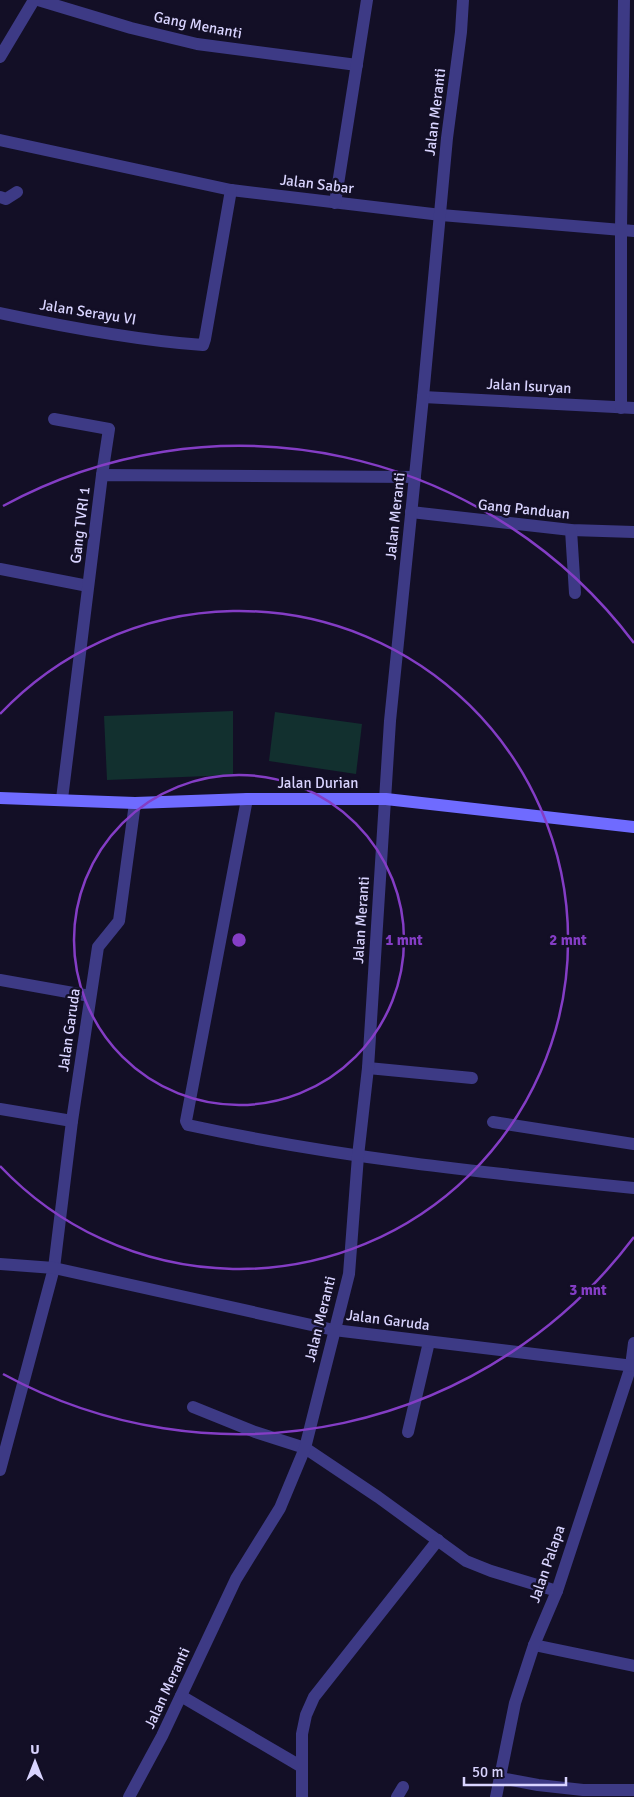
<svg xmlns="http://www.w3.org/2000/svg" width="634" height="1797" font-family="Signika,sans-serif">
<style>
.green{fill:#12302f}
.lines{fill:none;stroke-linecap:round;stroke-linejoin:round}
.minor{stroke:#3d3a85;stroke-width:12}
.tertiary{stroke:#3d3a85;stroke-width:12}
.secondary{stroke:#6f6bff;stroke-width:12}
.ring{fill:none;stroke:#843dc5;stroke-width:2.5}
.labels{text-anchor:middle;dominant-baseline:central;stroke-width:5;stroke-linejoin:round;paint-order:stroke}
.street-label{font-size:15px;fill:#d9d4ff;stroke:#130f26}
.centre{fill:#843dc5;stroke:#130f26;stroke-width:2.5}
.ring-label{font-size:15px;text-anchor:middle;font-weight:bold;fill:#843dc5;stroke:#130f26;stroke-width:5;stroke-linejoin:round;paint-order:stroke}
</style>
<rect width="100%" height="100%" fill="#130f26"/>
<!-- green -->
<g class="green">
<path d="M233,711v64l-126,5 -3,-64z"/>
<path d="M275,712l87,12 -6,50 -87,-13z"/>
</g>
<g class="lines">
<!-- minor -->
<g class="minor">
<path d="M38,0l93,28 66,16 160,21"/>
<path d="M0,140l231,50 210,25 193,16"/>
<path d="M0,197l6,2 11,-7"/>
<path d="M335,203l32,-203"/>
<path d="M0,313c66,14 135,27 203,32l2,-6 26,-149"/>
<path d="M423,397l211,11"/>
<path d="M621,408v-179l3,-229"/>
<path d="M54,419l55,10 -7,46"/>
<path d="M411,512l160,18 63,2"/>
<path d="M571,530l4,63"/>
<path d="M0,569l88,17"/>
<path d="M62,799l40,-324 313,2"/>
<path d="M247,799l-61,322 2,4c147,32 297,48 446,63"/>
<path d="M0,980l90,16"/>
<path d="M368,1068l104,10"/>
<path d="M0,1109l72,12"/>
<path d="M493,1122l141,22"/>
<path d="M193,1407l62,25 50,16 73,49 88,64 25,10 66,20"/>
<path d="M408,1432l21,-90"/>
<path d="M0,1470l54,-202 18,-147 26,-174 21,-26 16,-118"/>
<path d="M534,1645l100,21"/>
<path d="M181,1696l121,71"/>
<path d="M500,1778l38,7 45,5h51"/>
<path d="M302,1797v-63l4,-19 8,-18 124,-157"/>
<path d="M397,1797l6,-10"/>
<path d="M496,1797l19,-94 19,-58 23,-54 74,-225 3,-23"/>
</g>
<!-- tertiary -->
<g class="tertiary">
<path d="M0,57l34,-57"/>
<path d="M0,1264l54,4 280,62 300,36"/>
<path d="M129,1797l33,-61 74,-157 44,-71 25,-60 44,-174 9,-118 10,-88 22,-347 33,-324 24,-259 14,-106 2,-32"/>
</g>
<!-- secondary -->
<path class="secondary" d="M0,798l135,5 112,-4h139l248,28"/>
</g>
<!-- distance rings -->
<g class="ring">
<circle cx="239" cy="940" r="165"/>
<path d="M0 714A329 329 0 1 1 0 1166"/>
<path d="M634 1237A494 494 0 0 1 3 1374M3 506A494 494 0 0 1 634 643"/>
</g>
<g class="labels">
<!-- street labels -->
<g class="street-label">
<text transform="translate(198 25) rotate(11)">Gang Menanti</text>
<text transform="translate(435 112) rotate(-83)">Jalan Meranti</text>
<text transform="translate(317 184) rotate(7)">Jalan Sabar</text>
<text transform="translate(88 312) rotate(9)">Jalan Serayu VI</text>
<text transform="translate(529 386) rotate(3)">Jalan Isuryan</text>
<text transform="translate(524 509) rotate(6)">Gang Panduan</text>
<text transform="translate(395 516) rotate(-84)">Jalan Meranti</text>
<text transform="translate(80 525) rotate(-83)">Gang TVRI 1</text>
<text x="318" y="783">Jalan Durian</text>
<text transform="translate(361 920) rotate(-86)">Jalan Meranti</text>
<text transform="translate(69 1030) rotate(-82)">Jalan Garuda</text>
<text transform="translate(320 1319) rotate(-76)">Jalan Meranti</text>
<text transform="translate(388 1320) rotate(7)">Jalan Garuda</text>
<text transform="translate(547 1564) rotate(-71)">Jalan Palapa</text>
<text transform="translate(167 1688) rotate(-65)">Jalan Meranti</text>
</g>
</g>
<circle cx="239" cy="940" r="8" class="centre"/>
<g class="ring-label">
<text x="404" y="945">1 mnt</text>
<text x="568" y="945">2 mnt</text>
<text x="588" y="1295">3 mnt</text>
</g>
<!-- north arrow -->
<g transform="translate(35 1762)" stroke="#130f26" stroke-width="4" paint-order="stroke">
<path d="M0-4L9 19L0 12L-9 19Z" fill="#d9d4ff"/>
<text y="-8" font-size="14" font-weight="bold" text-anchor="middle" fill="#d9d4ff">U</text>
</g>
<!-- scale -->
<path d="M464 1777v8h102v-8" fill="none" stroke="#d9d4ff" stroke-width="2.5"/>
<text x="472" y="1777" font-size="15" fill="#d9d4ff" stroke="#130f26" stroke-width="4" paint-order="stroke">50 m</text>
</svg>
